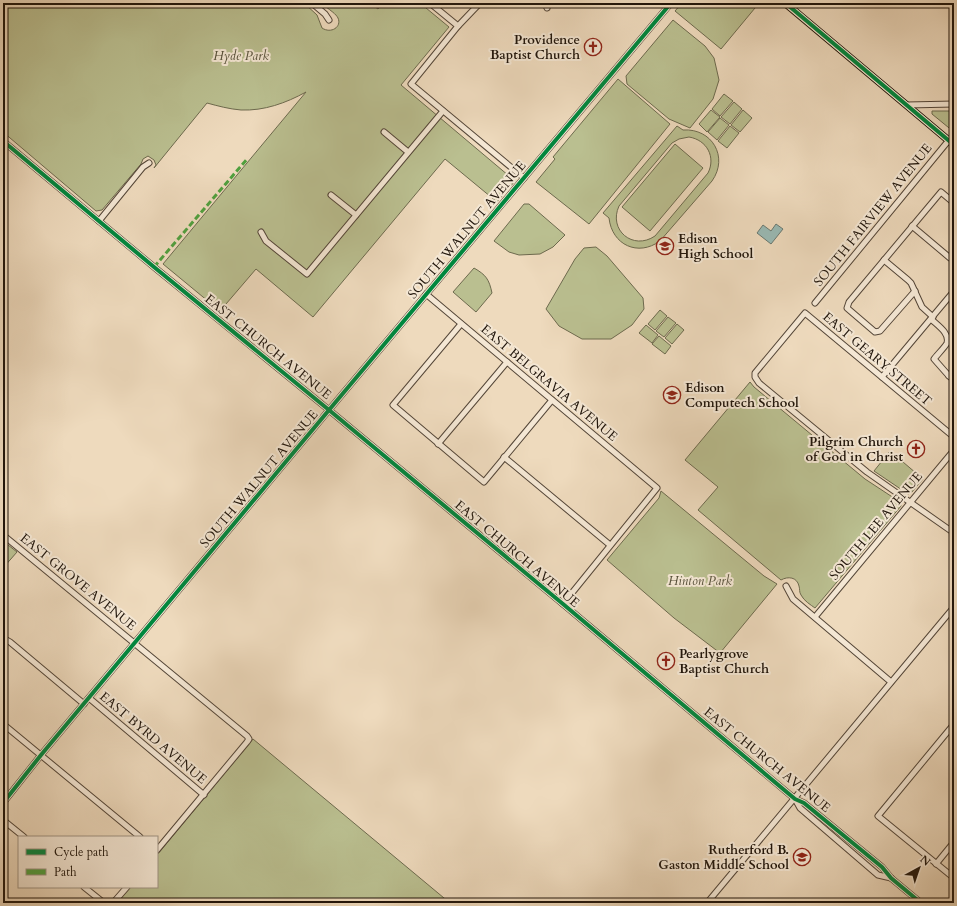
<svg xmlns="http://www.w3.org/2000/svg" width="957" height="906" font-family="Cardo,serif">
<style>
.green{fill:#babf90;stroke:#6d6a4e;fill-rule:evenodd}
.water{fill:#99bab5;stroke:#697871}
.lines{fill:none;stroke-linecap:round;stroke-linejoin:round}
.minor-casing{stroke:#544638;stroke-width:7}
.major-casing{stroke:#20150b;stroke-width:8}
.minor{stroke:#f4e7d4;stroke-width:5}
.major{stroke:#eedabd;stroke-width:6}
.quiet{stroke:#50a03e;stroke-width:3;stroke-dasharray:6 3;stroke-linecap:butt}
.cycleway-casing{stroke:#f4e7d4;stroke-width:6}
.cycleway{stroke:#00873e;stroke-width:4}
.labels{text-anchor:middle;dominant-baseline:central;stroke-width:4;stroke-linejoin:round;paint-order:stroke}
.poi-label{font-size:13px;font-weight:bold;fill:#20150b;stroke:#f4e7d4;text-anchor:end}
.park-label{font-size:13px;font-style:italic;fill:#56503a;stroke:#f4e7d4}
.street-label{font-size:13px;fill:#20150b;stroke:#f4e7d4}
</style>
<rect width="100%" height="100%" fill="#eedabd"/>
<filter id="stains"><feTurbulence type="fractalNoise" baseFrequency=".005" numOctaves="4"/><feColorMatrix values="0 0 0 0 .2 0 0 0 0 .09 0 0 0 0 .02 0 0 0 .5 -.17"/></filter>
<radialGradient id="worn" r=".72"><stop offset=".6" stop-color="#630" stop-opacity="0"/><stop offset="1" stop-color="#630" stop-opacity=".3"/></radialGradient>
<!-- green -->
<g class="green">
<path d="M3,3h301l13,12 5,13c9,6 20,-1 16,-10 -2,-4 -8,-8 -12,-11l3,-4h41l8,6 5,-6h37l29,24 -48,58 114,96 -18,21 -52,-43 -132,158 -57,-48 -36,42 -57,-47 143,-172c-20,11 -42,19 -65,18 -12,-1 -23,-4 -34,-7l-53,65 2,-3 -2,-5 -6,-4 -5,3 -2,5 -39,46 -6,1 -93,-79z"/>
<path d="M682,3h67l6,5 -34,41 -46,-38z"/>
<path d="M673,20l32,26 9,12 5,22 -6,19 -23,29 -21,-9 -42,-35 -1,-8z"/>
<path d="M618,79l52,45 -81,100 -53,-42 19,-23 -2,-2z"/>
<path d="M724,94l9,7 -13,15 -8,-7z"/>
<path d="M734,102l8,7 -12,15 -9,-7z"/>
<path d="M711,110l9,7 -13,15 -8,-8z"/>
<path d="M743,110l9,8 -12,14 -9,-7z"/>
<path d="M932,111h22v21l-22,-18z"/>
<path d="M720,118l9,7 -12,15 -9,-8z"/>
<path d="M677,126l6,4c29,-2 46,27 29,51l-52,60c-22,16 -48,4 -51,-23l-6,-5zM689,137c18,3 27,20 19,36l-53,63c-22,15 -47,-6 -36,-30l53,-63 7,-4z"/>
<path d="M730,126l9,7 -12,15 -9,-7z"/>
<path d="M675,144l28,24 -53,63 -28,-24z"/>
<path d="M524,204h5l36,31 -12,12 -13,7 -21,1 -10,-3 -15,-11z"/>
<path d="M596,247l11,9 36,42 1,11 -12,16 -21,14h-29l-23,-13 -13,-17 29,-50 9,-11z"/>
<path d="M474,268c12,7 15,11 18,25l-16,19 -23,-20z"/>
<path d="M660,310l7,6 -12,14 -7,-6z"/>
<path d="M668,317l8,6 -12,14 -8,-6z"/>
<path d="M677,324l7,6 -12,14 -7,-6z"/>
<path d="M646,325l12,10 -6,8 -13,-10z"/>
<path d="M659,336l12,10 -6,8 -13,-10z"/>
<path d="M750,382l4,5 111,92 35,23 1,4 -86,102c-4,-3 -11,-7 -14,-13 -2,-3 -1,-6 -2,-9 -2,-9 -11,-10 -18,-6l-83,-70 20,-23 -33,-27z"/>
<path d="M890,451l33,28 -12,14 -3,1 -34,-23z"/>
<path d="M661,491l103,85 13,8 -57,69 -46,-35 -67,-58 52,-62z"/>
<path d="M3,541l14,11 -14,16z"/>
<path d="M253,739l197,164h-333l13,-16h27v-32z"/>
</g>
<!-- water -->
<path class="water" d="M776,224l7,5 -12,15 -14,-11 6,-8 8,6z"/>
<g class="lines">
<defs>
<g id="minor">
<path d="M312,3l13,11 4,6"/>
<path d="M430,3l28,23"/>
<path d="M480,3l-22,23 -47,58 113,94"/>
<path d="M545,3l2,5"/>
<path d="M907,105l47,-1"/>
<path d="M384,132l24,20"/>
<path d="M3,141l151,126 175,143 124,103 110,91 232,195 9,4 78,64 9,11 30,25"/>
<path d="M331,195l25,20"/>
<path d="M99,221l44,-54 6,-4"/>
<path d="M912,226l38,32"/>
<path d="M261,232l5,9 41,33 136,-163"/>
<path d="M884,260l24,20 3,3 11,24 11,10"/>
<path d="M915,291l-35,40 -5,1 -28,-24 2,-6 92,-110 13,11"/>
<path d="M426,294l231,194 -94,116"/>
<path d="M815,303l134,-163"/>
<path d="M931,319c6,6 19,14 16,24 -2,4 -10,12 -13,16l15,17 5,4"/>
<path d="M461,324l-68,81 91,77 68,-82"/>
<path d="M949,376l5,-7"/>
<path d="M882,377l72,-86"/>
<path d="M954,437l-149,-124 -50,60v4l4,6 108,89 87,61"/>
<path d="M438,444l69,-82"/>
<path d="M504,457l106,88"/>
<path d="M3,535l244,201 2,3 -2,3 -90,108"/>
<path d="M786,586l7,13 98,83"/>
<path d="M815,617l139,-167"/>
<path d="M3,638l7,4 74,62"/>
<path d="M89,698l115,97"/>
<path d="M3,724l137,113"/>
<path d="M954,724l-76,92 76,62"/>
<path d="M795,799l5,9 78,67 13,3"/>
<path d="M3,803l38,-48 288,-345 342,-407"/>
<path d="M3,820l21,17"/>
<path d="M936,864l18,-22"/>
<path d="M84,887l20,16"/>
<path d="M113,903l14,-16"/>
<path d="M707,903l247,-296"/>
</g>
<path id="major" d="M785,3l169,142"/>
</defs>
<!-- minor casing -->
<use href="#minor" class="minor-casing"/>
<!-- major casing -->
<use href="#major" class="major-casing"/>
<!-- minor -->
<use href="#minor" class="minor"/>
<!-- major -->
<use href="#major" class="major"/>
<!-- quiet -->
<path class="quiet" d="M154,267l94,-109"/>
<defs>
<g id="cycleway">
<path d="M789,6l165,139"/>
<path d="M3,141l151,126 175,143 124,103 110,91 232,195 9,4 78,64 9,11 30,25"/>
<path d="M3,803l38,-48 288,-345 342,-407"/>
</g>
</defs>
<!-- cycleway casing -->
<use href="#cycleway" class="cycleway-casing"/>
<!-- cycleway -->
<use href="#cycleway" class="cycleway"/>
</g>
<!-- icons -->
<defs>
<symbol id="church-ring" viewBox="-11 -11 22 22"><circle r="9.5" fill="#f4e7d4" stroke="#8f2418" stroke-width="1.5"/><path d="M-1.2-6h2.4v3.5h3.3v2.4h-3.3V6h-2.4V-.1h-3.3v-2.4h3.3Z" fill="#8f2418"/></symbol>
<symbol id="school-ring" viewBox="-11 -11 22 22"><circle r="9.5" fill="#f4e7d4" stroke="#8f2418" stroke-width="1.5"/><path d="M0-5L7-2L0 1L-7-2ZM-4 1L0 2.5L4 1V4Q0 6-4 4Z" fill="#8f2418"/></symbol>
</defs>
<g fill-rule="evenodd">
<use href="#church-ring" x="583" y="37" width="20" height="20"/>
<use href="#school-ring" x="655" y="236" width="20" height="20"/>
<use href="#school-ring" x="662" y="385" width="20" height="20"/>
<use href="#church-ring" x="906" y="439" width="20" height="20"/>
<use href="#church-ring" x="656" y="651" width="20" height="20"/>
<use href="#school-ring" x="792" y="847" width="20" height="20"/>
</g>
<g class="labels">
<!-- poi labels -->
<g class="poi-label">
<text x="580" y="40">Providence<tspan x="580" dy="15">Baptist Church</tspan></text>
<text x="678" y="239" text-anchor="start">Edison<tspan x="678" dy="15">High School</tspan></text>
<text x="685" y="388" text-anchor="start">Edison<tspan x="685" dy="15">Computech School</tspan></text>
<text x="903" y="442">Pilgrim Church<tspan x="903" dy="15">of God in Christ</tspan></text>
<text x="679" y="654" text-anchor="start">Pearlygrove<tspan x="679" dy="15">Baptist Church</tspan></text>
<text x="789" y="850">Rutherford B.<tspan x="789" dy="15">Gaston Middle School</tspan></text>
</g>
<!-- park labels -->
<g class="park-label">
<text x="241" y="56">Hyde Park</text>
<text x="700" y="581">Hinton Park</text>
</g>
<!-- street labels -->
<g class="street-label">
<text transform="translate(873 215) rotate(-51)">SOUTH FAIRVIEW AVENUE</text>
<text transform="translate(467 230) rotate(-50)">SOUTH WALNUT AVENUE</text>
<text transform="translate(268 347) rotate(39)">EAST CHURCH AVENUE</text>
<text transform="translate(877 359) rotate(40)">EAST GEARY STREET</text>
<text transform="translate(549 383) rotate(40)">EAST BELGRAVIA AVENUE</text>
<text transform="translate(259 479) rotate(-50)">SOUTH WALNUT AVENUE</text>
<text transform="translate(876 526) rotate(-50)">SOUTH LEE AVENUE</text>
<text transform="translate(517 554) rotate(40)">EAST CHURCH AVENUE</text>
<text transform="translate(78 582) rotate(39)">EAST GROVE AVENUE</text>
<text transform="translate(153 738) rotate(40)">EAST BYRD AVENUE</text>
<text transform="translate(767 760) rotate(39)">EAST CHURCH AVENUE</text>
</g>
</g>
<!-- margin -->
<rect width="957" height="906" fill="none" stroke="#eedabd" stroke-width="16"/>
<rect x="4" y="4" width="949" height="898" fill="none" stroke="#20150b" stroke-width="2"/>
<rect x="8" y="8" width="941" height="890" fill="none" stroke="#20150b"/>
<!-- legend -->
<rect x="18" y="836" width="140" height="52" fill="#f4e7d4" stroke="#9f9384"/>
<rect x="26" y="849" width="20" height="6" fill="#00873e" stroke="#9f9384"/>
<text x="54" y="856" font-size="12" fill="#20150b">Cycle path</text>
<rect x="26" y="869" width="20" height="6" fill="#50a03e" stroke="#9f9384"/>
<text x="54" y="876" font-size="12" fill="#20150b">Path</text>
<!-- north arrow -->
<g transform="translate(919 868) rotate(40)" stroke="#f4e7d4" stroke-width="3" paint-order="stroke">
<path d="M0-3L7 15L0 10L-7 15Z" fill="#20150b"/>
<text y="-6" font-size="11" font-weight="bold" text-anchor="middle" fill="#20150b">N</text>
</g>
<rect width="100%" height="100%" filter="url(#stains)"/>
<rect width="100%" height="100%" fill="url(#worn)"/>
</svg>
